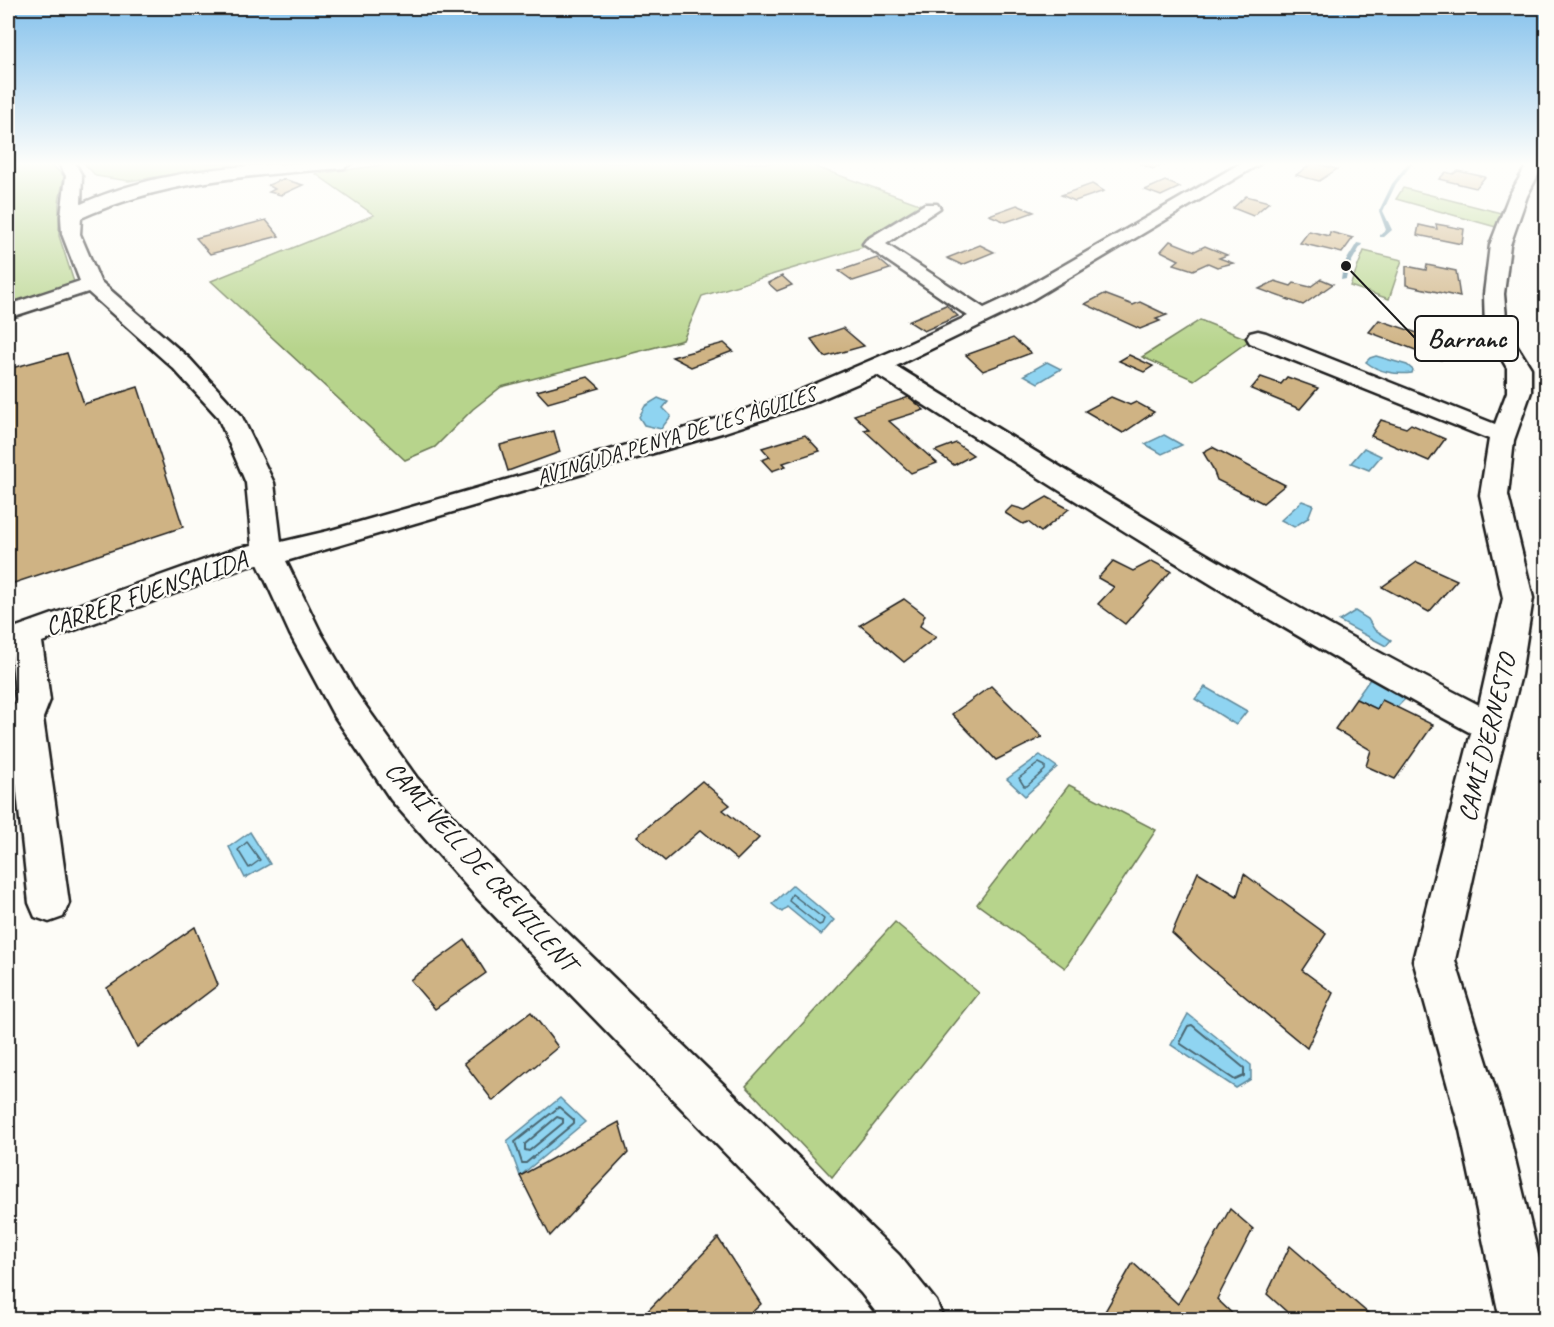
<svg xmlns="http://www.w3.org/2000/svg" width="1554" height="1327" font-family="Caveat,sans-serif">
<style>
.green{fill:#b7d48c;stroke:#6a7854;stroke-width:1.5}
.water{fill:#8fd4f1;stroke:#618a9c;stroke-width:1.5}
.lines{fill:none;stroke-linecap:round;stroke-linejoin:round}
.shore-far1{stroke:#4a6671;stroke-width:1.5}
.shore{stroke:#4a6671;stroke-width:2}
.stream{fill:#618a9c;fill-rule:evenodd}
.building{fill:#cfb384;stroke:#1c1c1c;stroke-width:1.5}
.minor-casing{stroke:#1c1c1c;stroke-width:5}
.minor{fill:#fdfcf7;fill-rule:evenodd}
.labels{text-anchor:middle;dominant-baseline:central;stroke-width:5;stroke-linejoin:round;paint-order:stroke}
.far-street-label{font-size:22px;fill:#1c1c1c;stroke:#fdfcf7}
.street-label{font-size:26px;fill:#1c1c1c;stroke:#fdfcf7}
.leader{fill:none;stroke:#1c1c1c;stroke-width:2}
.callout-dot{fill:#1c1c1c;stroke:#fdfcf7;stroke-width:2}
.callout{fill:#fdfcf7;stroke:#1c1c1c;stroke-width:2}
.callout-label{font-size:27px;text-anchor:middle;font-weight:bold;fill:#1c1c1c}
</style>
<rect width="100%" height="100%" fill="#fdfcf7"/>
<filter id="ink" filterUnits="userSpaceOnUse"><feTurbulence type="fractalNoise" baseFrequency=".0167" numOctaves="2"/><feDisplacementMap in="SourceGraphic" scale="12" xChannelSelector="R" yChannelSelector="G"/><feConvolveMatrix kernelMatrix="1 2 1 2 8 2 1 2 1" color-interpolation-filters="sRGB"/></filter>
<g filter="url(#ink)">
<!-- green -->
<g class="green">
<path d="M8,163h42l14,13 -5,26v34l15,46 -7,8 -59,16z"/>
<path d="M84,163h188l-51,4 -92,14 -33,-5z"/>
<path d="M397,163h408l117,42 -59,42 -161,49 -19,44 -182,47 -28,22 -38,38 -30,13 -194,-179 163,-66 -58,-41z"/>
<path d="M1403,188l98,25 -5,14 -100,-28z"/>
<path d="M1364,251l38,9 -13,39 -39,-13z"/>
<path d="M1200,320l50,20 -56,40 -52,-23z"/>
<path d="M1069,785l87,45 -91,138 -88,-64z"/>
<path d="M895,922l84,71 -147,184 -86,-91z"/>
</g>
<!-- water -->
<g class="water">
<path d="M1376,356l31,9 6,5 -1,3c-16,2 -34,-1 -46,-11l4,-4z"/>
<path d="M1047,362l14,7 -23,14 -14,-8z"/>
<path d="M658,398l10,4 -5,6 8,8 -10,13 -17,-4 -5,-8 6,-11z"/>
<path d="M1164,435l18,10 -20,9 -17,-10z"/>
<path d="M1364,448l17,8 -12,14 -18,-7z"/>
<path d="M1302,501l11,4 -5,13 -14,9 -13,-7z"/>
<path d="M1355,611l13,8 6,10 17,11 -5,6 -47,-25z"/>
<path d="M1370,679l36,19 -9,9 -15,-7 -5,9 -21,-10z"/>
<path d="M1205,687l42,24 -11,14 -41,-26z"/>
<path d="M1040,755l17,12 -32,29 -18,-17z"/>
<path d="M250,832l20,32 -25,14 -16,-31z"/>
<path d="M793,885l41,35 -13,15 -34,-28 -5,5 -10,-8z"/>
<path d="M1188,1014l63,51v14l-15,9 -65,-43z"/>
<path d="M560,1098l25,24 -65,54 -13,-35z"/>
</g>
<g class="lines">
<!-- shore-far1 -->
<g class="shore-far1">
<path d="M1039,763l6,3v4l-18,16h-3l-5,-8z"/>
<path d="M247,842l13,18 -11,8 -11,-18z"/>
<path d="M792,894l32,25 -2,5 -3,1 -30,-24z"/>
</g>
<!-- shore -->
<g class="shore">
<path d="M1192,1025l52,43v8l-9,4 -54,-36 -1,-3 8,-15z"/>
<path d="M559,1107l15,13v3l-48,40h-4l-7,-21z"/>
<path d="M557,1117l6,2v4l-34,28 -4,-1v-6z"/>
</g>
<!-- stream -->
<g class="stream">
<path d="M1408,163h5l-17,21 -13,27 9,19 -8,7h-4v-2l6,-5 -7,-19 13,-27z"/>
<path d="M1357,243l5,1 -13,22 -3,13 -5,1 2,-14z"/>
</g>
</g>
<!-- building -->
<g class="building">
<path d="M1138,163h30l-15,6z"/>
<path d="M1313,163h1l23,6 -18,12 -23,-6z"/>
<path d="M1458,171l27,6 -9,11 -37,-9 7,-7 7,2z"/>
<path d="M283,179l20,6 -22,10 -12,-3 6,-3 -7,-4z"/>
<path d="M1165,181l15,6 -19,9 -16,-6z"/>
<path d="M1092,184l12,7 -29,10 -14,-6z"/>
<path d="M1246,196l23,6 -16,14 -20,-8z"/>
<path d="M1017,205l17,7 -28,10 -17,-7z"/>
<path d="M266,220l13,16 -69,18 -14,-16z"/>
<path d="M1436,224l28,5 -2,15 -45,-9 2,-10 18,4z"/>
<path d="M1309,231l20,5 1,-4 23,6 -11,15 -42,-10z"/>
<path d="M1170,241l25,10 10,-5 22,9 -8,3 14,5 -16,4 -9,-4 -15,7 -19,-6 5,-4 -18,-9z"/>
<path d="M980,245l14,7 -32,13 -15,-7z"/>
<path d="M877,258l13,11 -37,12 -14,-10z"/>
<path d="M1427,265l29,6 4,26 -54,-12v-19l20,4z"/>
<path d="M782,276l10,9 -15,6 -9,-8z"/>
<path d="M1321,279l12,5 -30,21 -44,-16 16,-8 16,5 3,-3 16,4z"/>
<path d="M1104,294l29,11 7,-3 27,13 -11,4 4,2 -20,8 -55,-25z"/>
<path d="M946,305l12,11 -34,15 -16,-10z"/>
<path d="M1379,320l41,14 10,-4 30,12 -19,18 -72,-28z"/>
<path d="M843,328l21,18 -39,11 -14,-18z"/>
<path d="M1013,338l18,15 -48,18 -17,-16z"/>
<path d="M724,343l9,8 -42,16 -19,-10z"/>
<path d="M67,353l17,51 54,-17 45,140 -175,58v-216z"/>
<path d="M1129,355l24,11 -9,6 -25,-11z"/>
<path d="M588,377l12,11 -52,15 -11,-12z"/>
<path d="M1261,377l20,7 6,-7 31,11 -18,21 -49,-20z"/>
<path d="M909,397l15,13 -35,11 48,42 -26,10 -47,-43 5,-1 -15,-14z"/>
<path d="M1111,397l19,8 6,-3 18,10 -31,21 -38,-22z"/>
<path d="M1381,420l25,8 5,-4 34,15 -16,22 -58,-25z"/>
<path d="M554,431l6,21 -52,19 -8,-26z"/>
<path d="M805,435l15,16 -37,12 3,3 -14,5 -10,-11 8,-3 -8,-9z"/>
<path d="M956,443l17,12 -19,10 -19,-14z"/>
<path d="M1212,447l73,38 -22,18 -46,-23 -5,-13 -9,-15z"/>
<path d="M1047,497l22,12 -28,23 -13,-10 -5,2 -18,-11 7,-7 13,4z"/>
<path d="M1113,561l20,10 19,-10 19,10 -46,53 -27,-20 16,-17 -16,-9z"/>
<path d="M1417,562l40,18 -28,32 -47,-25z"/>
<path d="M904,599l21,16 -5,11 16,11 -32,25 -44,-37z"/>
<path d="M991,686l51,51 -46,23 -44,-46z"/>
<path d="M1356,699l21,10 5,-9 51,25 -38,54 -29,-13 5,-16 -36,-21z"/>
<path d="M702,781l28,24 -7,5 36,28 -22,22 -36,-30 -36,31 -28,-25z"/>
<path d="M1198,872l39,24 7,-22 82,60 -24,36 31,23 -26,55 -106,-88 -29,-27z"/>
<path d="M195,927l23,58 -81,62 -30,-59z"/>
<path d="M465,940l21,33 -51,36 -25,-29z"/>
<path d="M531,1012l27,35 -65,54 -29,-38z"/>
<path d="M619,1122l9,31 -78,83 -30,-60z"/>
<path d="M1230,1209l23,20 -36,70 22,21h-139l33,-57 45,41z"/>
<path d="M718,1238l43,66 -17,16h-105z"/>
<path d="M1290,1246l86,74h-80l-29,-26z"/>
</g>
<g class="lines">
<defs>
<path id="minor" d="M59,163h16l7,13 -1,28c85,-38 180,-41 271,-41l-8,5c-90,7 -179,12 -263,50l-1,16 20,47 90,78 51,56 33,68 7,59 47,-11 379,-109 85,-28 112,-48 64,-30 -105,-72 3,-4 59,-36h12l3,4 -54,36 98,64 30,-14 227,-131h20l-233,139 -132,64c192,118 383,237 583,339l24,-107 -23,-103 9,-56 -239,-96 -3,-5 3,-5 8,-2 8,2 229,91 12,-32v-24l-22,-38 -1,-36 6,-49 19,-49 19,-33h16l-17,33 -17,49 -6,49 3,36 24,38v24l-17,48 -6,55 25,103 -12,77 -24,94 -42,191 53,170 38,158v32h-46l-40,-190 -47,-170 58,-227c-204,-109 -399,-234 -594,-358l-67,29 -85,28 -439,129 35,72 36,61 60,84 89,95 393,382 37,46 8,19h-62l-21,-27 -383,-394 -87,-99 -58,-86 -43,-80 -32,-70 -9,2 -207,76 8,58 -7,18 26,185 -6,14 -14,5 -14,-5 -6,-14 -20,-185 7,-18 -5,-47 -3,1v-24l227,-81 17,-4 -6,-62 -28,-66 -44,-48 -86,-77 -80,26v-13l72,-24 -18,-47 -1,-18 5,-40z"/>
</defs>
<!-- minor casing -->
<use href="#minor" class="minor-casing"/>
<!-- minor -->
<use href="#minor" class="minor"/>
</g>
</g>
<!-- sky -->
<linearGradient id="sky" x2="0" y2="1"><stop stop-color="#84c1ec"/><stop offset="0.47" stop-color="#fefefb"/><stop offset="1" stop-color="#fefefb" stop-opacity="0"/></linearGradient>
<rect width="1554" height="349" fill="url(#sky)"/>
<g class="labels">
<!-- far-street labels -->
<g class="far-street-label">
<text transform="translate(676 436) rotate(-17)">AVINGUDA PENYA DE LES ÀGUILES</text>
</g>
<!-- street labels -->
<g class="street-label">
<text transform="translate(146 593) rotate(-19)">CARRER FUENSALIDA</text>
<text transform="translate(1487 738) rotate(-76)">CAMÍ D'ERNESTO</text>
<text transform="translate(481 866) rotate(48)">CAMÍ VELL DE CREVILLENT</text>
</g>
</g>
<!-- callouts -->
<path class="leader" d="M1346 266L1415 338"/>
<circle class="callout-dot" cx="1346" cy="266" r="6"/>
<rect class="callout" x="1415" y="316" width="103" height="45" rx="6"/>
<g class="callout-label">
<text x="1467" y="347">Barranc</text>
</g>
<!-- margin -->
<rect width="1554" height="1327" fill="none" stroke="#fdfcf7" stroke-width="30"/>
<rect x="15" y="15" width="1524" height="1297" fill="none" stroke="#1c1c1c" stroke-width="2" filter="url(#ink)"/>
</svg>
